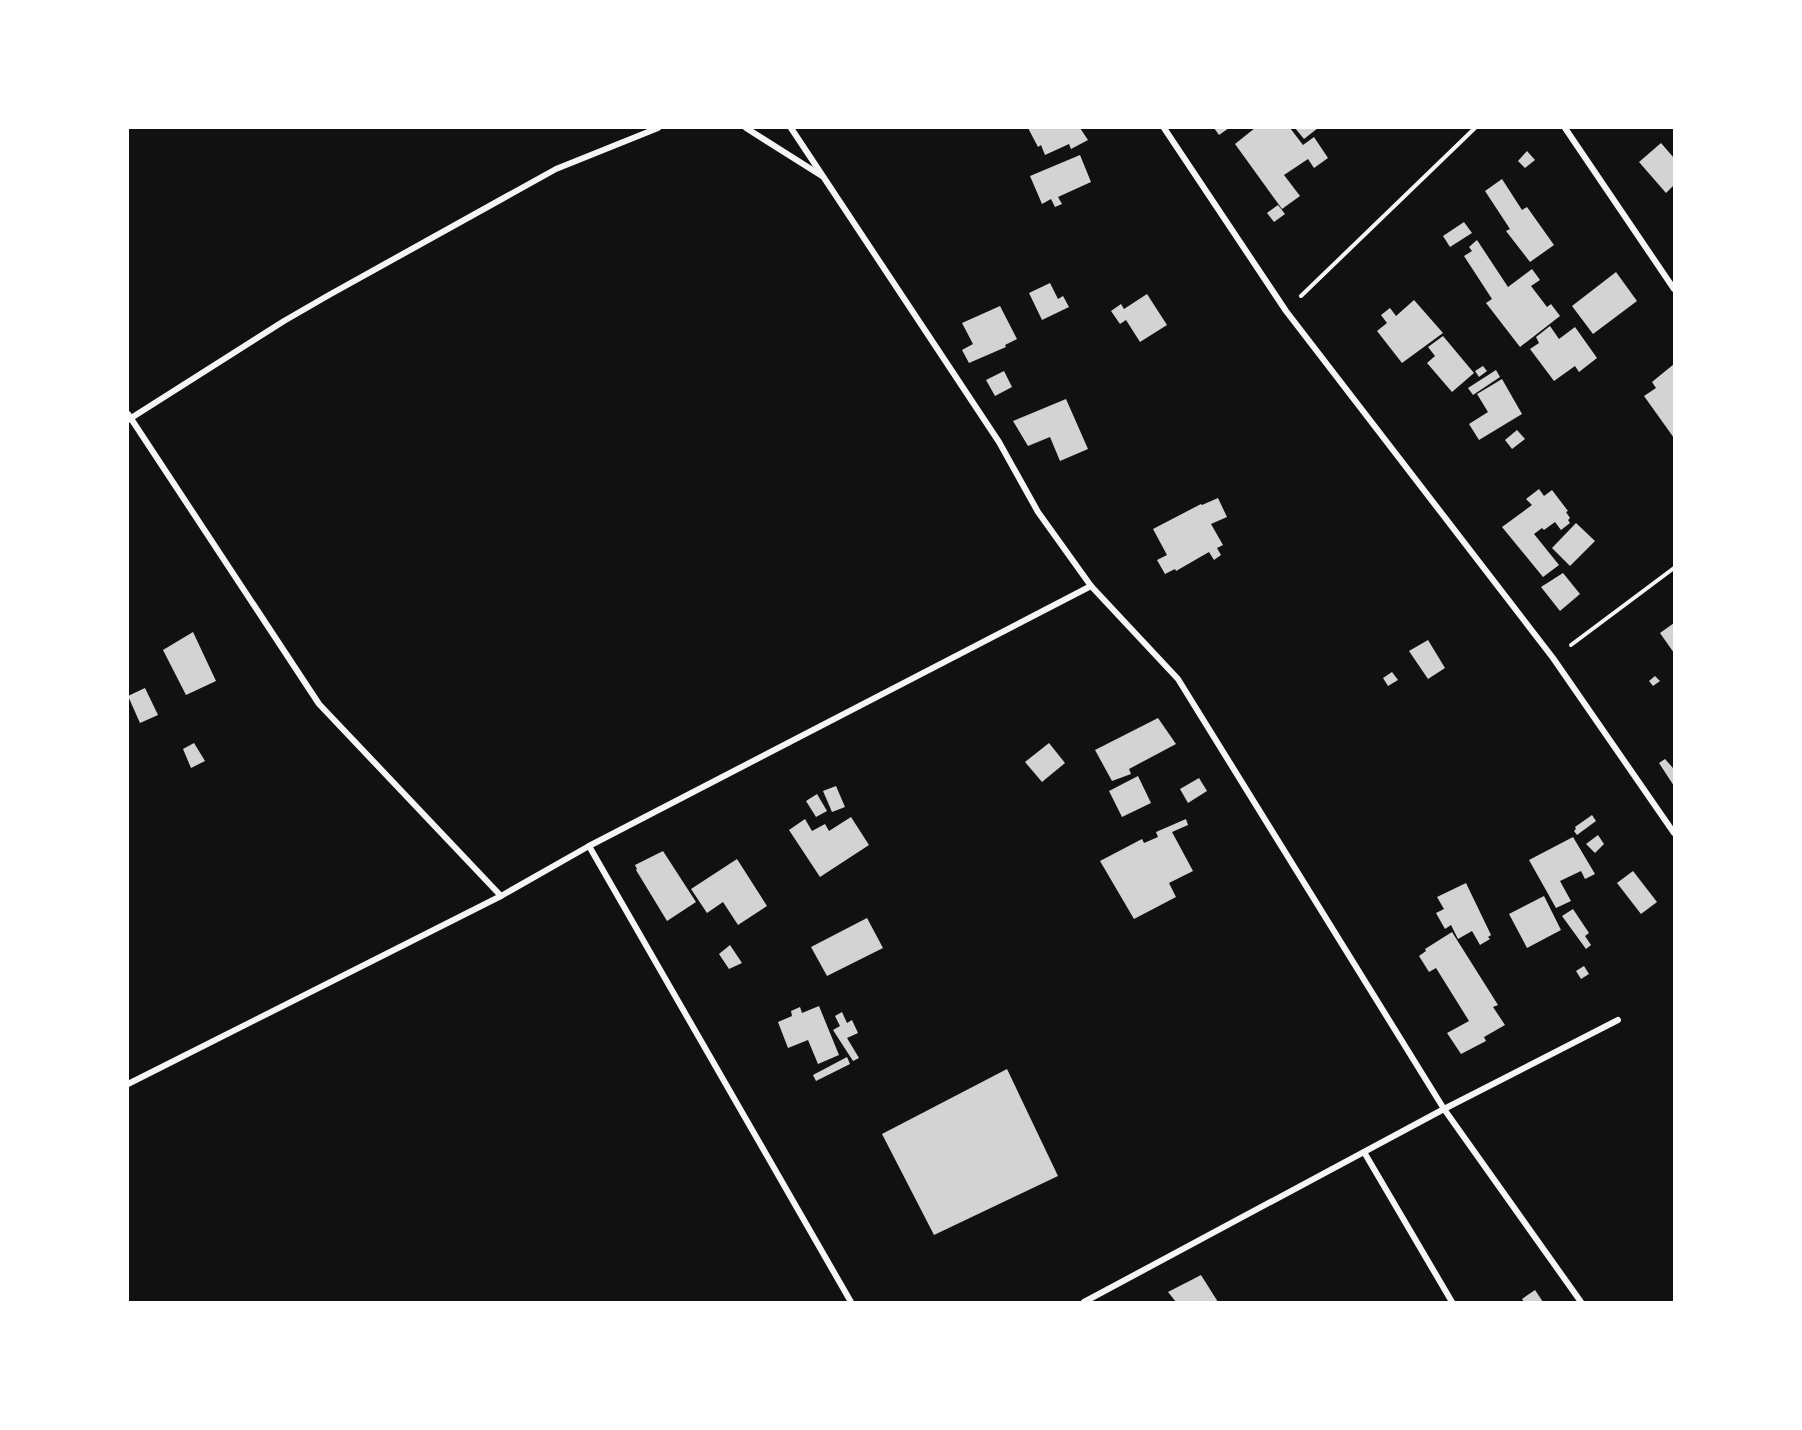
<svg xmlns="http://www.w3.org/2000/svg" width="1802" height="1430" font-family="'Open Sans',sans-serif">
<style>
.building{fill:#d3d3d3}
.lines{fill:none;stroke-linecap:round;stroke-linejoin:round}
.path{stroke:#f5f5f5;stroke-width:4}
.minor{stroke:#f5f5f5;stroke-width:6}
</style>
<rect width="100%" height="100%" fill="#111"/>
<!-- building -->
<g class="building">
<path d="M1028,128h52l8,12 -17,9 -2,-5 -24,11 -4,-10 -3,2z"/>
<path d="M1214,128h15l-10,7z"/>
<path d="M1255,128h35l13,17 11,-8 14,21 -14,10 -6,-9 -24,16 16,21 -18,13 -47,-65z"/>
<path d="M1295,128h23l-14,11z"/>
<path d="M1661,143l13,15v27l-8,8 -27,-31z"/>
<path d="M1527,151l8,9 -10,8 -7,-7z"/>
<path d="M1080,155l11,27 -33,15 4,7 -7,3 -4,-8 -9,5 -12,-28z"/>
<path d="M1502,179l20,31 5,-3 27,38 -24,17 -24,-31 4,-2 -25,-38z"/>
<path d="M1278,205l7,9 -11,8 -7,-9z"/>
<path d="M1464,222l8,11 -22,14 -7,-11z"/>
<path d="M1477,240l31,47 24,-18 8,11 -9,6 16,21 4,-3 9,12 -40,31 -34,-44 6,-4 -28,-43 8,-5 -3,-4z"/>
<path d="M1616,272l21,29 -44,33 -21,-28z"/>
<path d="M1050,283l8,16 5,-3 6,11 -27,13 -13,-27z"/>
<path d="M1147,294l20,31 -27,17 -14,-22 -6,4 -9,-13 10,-7 3,5z"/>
<path d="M1414,300l29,33 -41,30 -25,-32 10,-8 -6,-8 9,-7 6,8z"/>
<path d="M1000,306l17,33 -12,6 1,2 -37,16 -7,-13 11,-6 -11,-21z"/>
<path d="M1550,326l9,13 16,-12 22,31 -18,14 -4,-6 -21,15 -24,-32 9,-6 -3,-6z"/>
<path d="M1443,336l31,37 -22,19 -25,-29 8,-7 -7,-9z"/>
<path d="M1674,364v74l-30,-42 12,-8 -4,-6z"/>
<path d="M1483,366l4,5 -8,6 -4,-6z"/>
<path d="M1496,370l4,7 -27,18 -5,-7z"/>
<path d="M1004,371l8,16 -17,9 -9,-16z"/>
<path d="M1502,379l20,35 -43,26 -10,-16 19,-12 -11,-18z"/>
<path d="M1066,399l22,50 -28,12 -10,-24 -22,9 -15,-25z"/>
<path d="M1517,430l8,9 -13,10 -7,-9z"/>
<path d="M1539,489l5,7 8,-6 16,21 -2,1 4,6 -2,2 2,3 -9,7 -6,-8 -11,8 -2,-2 -8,6 25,31 -16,12 -41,-50 30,-22 -6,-6z"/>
<path d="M1218,498l9,19 -16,7 12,21 -6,3 4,7 -7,5 -5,-8 -33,19 -1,-2 -10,5 -8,-14 10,-5 -14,-26 48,-25 1,1z"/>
<path d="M1576,523l19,18 -25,25 -18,-18z"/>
<path d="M1563,573l17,21 -20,17 -19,-24z"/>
<path d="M1674,623v30l-14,-20z"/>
<path d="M193,632l23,49 -30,14 -23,-45z"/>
<path d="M1428,640l17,28 -17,11 -19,-28z"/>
<path d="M1392,672l6,8 -10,6 -5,-8z"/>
<path d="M1655,676l5,5 -7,5 -4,-5z"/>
<path d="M145,688l13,27 -18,8 -12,-27z"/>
<path d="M1158,718l18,26 -47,25 2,5 -19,7 -17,-31z"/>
<path d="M194,743l11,18 -14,7 -8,-19z"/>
<path d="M1049,743l16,20 -23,19 -17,-20z"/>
<path d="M1665,759l8,9 1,-2v20l-15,-23z"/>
<path d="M1138,776l13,27 -29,14 -13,-26z"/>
<path d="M1199,778l8,13 -19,12 -8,-14z"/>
<path d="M836,786l9,21 -13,5 -9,-21z"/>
<path d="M817,794l10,17 -11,6 -10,-16z"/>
<path d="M1592,815l4,6 -19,14 -3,-4 2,-2 -1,-2z"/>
<path d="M851,817l18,28 -49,32 -31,-47 16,-11 7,12 13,-7 4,7z"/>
<path d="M1186,819l2,6 -16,7 21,39 -24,12 7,14 -42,22 -34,-58 42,-22 2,4 14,-6 -2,-5z"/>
<path d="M1598,835l6,9 -9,9 -9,-9z"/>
<path d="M1573,837l22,37 -10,5 -4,-8 -21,10 11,20 -15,7 -27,-48z"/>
<path d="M663,851l33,51 -29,19 -31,-51 1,-1 -2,-4z"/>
<path d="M737,859l30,47 -29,19 -15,-23 -16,11 -16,-24z"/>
<path d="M1633,871l24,31 -16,12 -24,-31z"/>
<path d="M1466,883l25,52 -3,2 2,2 -10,6 -8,-14 -14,8 -7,-14 -6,4 -9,-16 8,-4 -7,-12z"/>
<path d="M1544,896l17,34 -34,18 -18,-34z"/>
<path d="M1573,909l16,24 -4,3 6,9 -5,4 -24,-33z"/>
<path d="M867,918l16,30 -56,28 -16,-29z"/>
<path d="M1452,932l46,73 -5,2 12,18 -21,12 2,4 -25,13 -14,-21 22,-12 -33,-53 -7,4 -10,-16 7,-5 -1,-2z"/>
<path d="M730,945l12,18 -13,6 -10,-15z"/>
<path d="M1584,966l5,8 -8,5 -5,-8z"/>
<path d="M819,1006l20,49 -21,9 -10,-24 -20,8 -10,-26 14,-6 -1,-5 9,-4 2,6z"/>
<path d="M842,1012l5,11 5,-3 6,13 -11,5 12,20 -6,3 -20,-31 7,-4 -5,-10z"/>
<path d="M847,1057l3,7 -34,17 -3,-6z"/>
<path d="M1007,1069l51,107 -124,59 -52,-101z"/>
<path d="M1201,1275l17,27h-42l-8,-10z"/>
<path d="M1535,1290l8,12h-19l-2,-3z"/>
</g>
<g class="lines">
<!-- path -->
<g class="path">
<path d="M1301,296l174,-168"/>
<path d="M1571,645l103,-77"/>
</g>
<!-- minor -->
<g class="minor">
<path d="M746,128l76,48"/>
<path d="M791,128l208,314 39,70 53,74 87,93 266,430 137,193"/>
<path d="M1164,128l122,183 267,347 121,175"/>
<path d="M1565,128l109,161"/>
<path d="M128,414l191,290 182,192"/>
<path d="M128,420l156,-99 45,-26 227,-126 102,-41"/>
<path d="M589,846l262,456"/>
<path d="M128,1084l373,-188 88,-50 502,-260"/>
<path d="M1364,1152l88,150"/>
<path d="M1084,1302l360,-193 174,-89"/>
</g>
</g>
<!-- border -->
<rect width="1802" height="1430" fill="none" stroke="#ffffff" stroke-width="258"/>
</svg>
